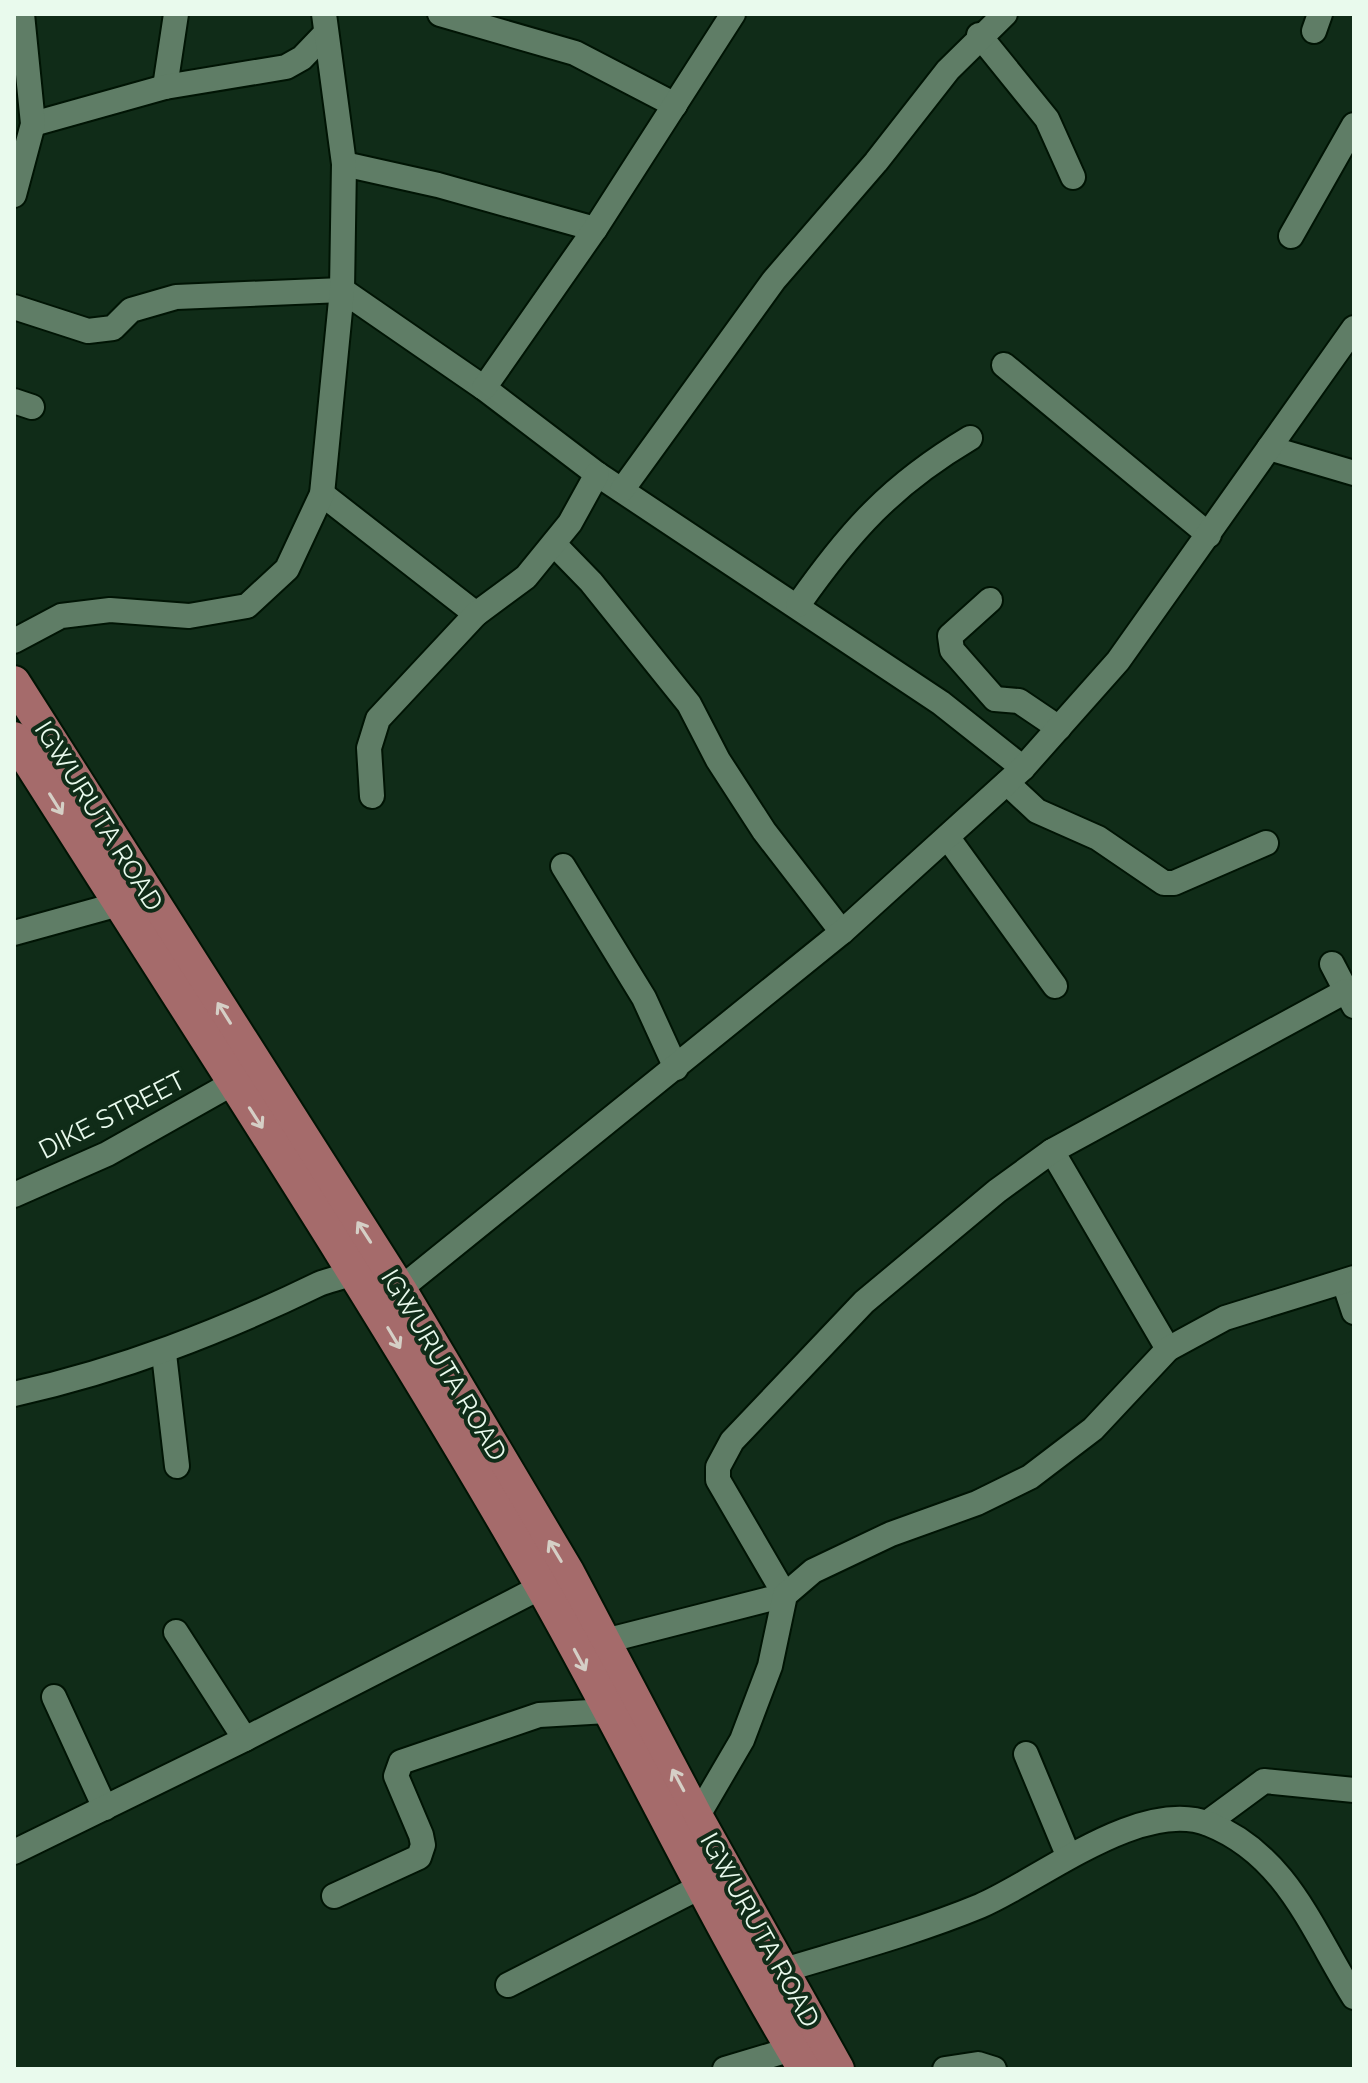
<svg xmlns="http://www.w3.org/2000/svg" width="1368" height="2083" font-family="Raleway,sans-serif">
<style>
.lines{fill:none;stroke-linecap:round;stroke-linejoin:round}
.minor-casing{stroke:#001404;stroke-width:28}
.major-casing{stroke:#001404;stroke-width:36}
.minor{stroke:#5f7d66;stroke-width:24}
.major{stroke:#a56b6b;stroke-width:32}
.oneway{stroke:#d5cfc6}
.labels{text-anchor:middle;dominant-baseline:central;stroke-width:8;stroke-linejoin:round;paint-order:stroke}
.street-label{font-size:26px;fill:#e9faed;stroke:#102c18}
</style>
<rect width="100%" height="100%" fill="#102c18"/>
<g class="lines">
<defs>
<g id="minor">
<path d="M440,14l135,39 100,52"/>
<path d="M1314,31l6,-17"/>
<path d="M979,35l68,84 26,58"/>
<path d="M165,87l11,-73"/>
<path d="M33,124l132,-37 121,-20 16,-9 23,-24"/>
<path d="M344,164l94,21 157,44"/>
<path d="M14,195l19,-71 -11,-110"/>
<path d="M1291,236l63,-111"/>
<path d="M14,307l74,24 25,-3 18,-18 45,-13 166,-7 142,98 113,86 344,229 82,65"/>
<path d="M1004,365l205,170"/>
<path d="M484,388l111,-159 138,-215"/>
<path d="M14,401l18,6"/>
<path d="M1269,448l85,25"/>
<path d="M622,490l152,-210 102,-118 72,-92 57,-56"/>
<path d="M322,494l154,120"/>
<path d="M554,544l37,38 98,122 29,56 46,71 78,101"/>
<path d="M990,600l-40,36 2,14 43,49 24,2 40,27"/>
<path d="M798,605c52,-74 93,-120 172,-167"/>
<path d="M14,641l47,-25 49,-6 79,6 58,-10 40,-37 35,-75 20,-204 2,-126 -20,-150"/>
<path d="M1007,783l30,28 61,27 66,45h10l92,-40"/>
<path d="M372,796l-3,-48 9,-29 98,-105 50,-37 44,-54 27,-49"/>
<path d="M948,838l107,148"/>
<path d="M563,866l81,132 32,70"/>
<path d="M14,933l105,-29"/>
<path d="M1332,964l22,42"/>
<path d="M1052,1151l116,198"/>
<path d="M14,1195l93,-41 126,-71"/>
<path d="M1344,1282l10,30"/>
<path d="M400,1289l442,-357 181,-164 95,-107 236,-333"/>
<path d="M164,1354l13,112"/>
<path d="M14,1394c108,-24 206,-62 305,-110 12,-5 23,-6 35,-12"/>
<path d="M176,1632l69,107"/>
<path d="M605,1641l180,-46 -67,-115v-13l14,-26 132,-139 133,-111 55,-40 294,-160"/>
<path d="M54,1697l51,111"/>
<path d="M1026,1754l42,101"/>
<path d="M697,1817l45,-77 28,-74 15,-71 28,-24 78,-37 86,-31 53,-26 63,-48 75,-80 57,-31 129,-40"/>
<path d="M1207,1823l57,-42 90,9"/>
<path d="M14,1852l231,-113 296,-152"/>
<path d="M334,1896l85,-39 4,-12 -2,-10 -25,-59 5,-14 138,-47 68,-4"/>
<path d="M784,1970c66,-20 133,-38 196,-64 59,-25 161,-109 229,-82 78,31 104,108 145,173"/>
<path d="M508,1985l194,-99"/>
<path d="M725,2069l67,-20"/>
<path d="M945,2069l33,-5 16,5"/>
</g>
<g id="major">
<path d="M14,682l386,607 168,283 129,245 141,252"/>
<path d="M14,738c178,281 361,558 526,846 91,160 169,327 264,485"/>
</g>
</defs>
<!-- minor casing -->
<use href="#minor" class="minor-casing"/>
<!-- major casing -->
<use href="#major" class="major-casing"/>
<!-- minor -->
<use href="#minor" class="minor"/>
<!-- major -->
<use href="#major" class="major"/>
</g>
<!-- one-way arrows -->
<defs><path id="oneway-shaft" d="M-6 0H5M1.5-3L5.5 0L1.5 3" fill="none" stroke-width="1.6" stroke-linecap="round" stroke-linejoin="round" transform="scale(2)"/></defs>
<g class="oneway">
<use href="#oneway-shaft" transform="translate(56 804) rotate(58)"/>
<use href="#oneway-shaft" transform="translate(224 1013) rotate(-122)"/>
<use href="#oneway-shaft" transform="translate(256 1118) rotate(57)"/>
<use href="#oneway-shaft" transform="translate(364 1232) rotate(-123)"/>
<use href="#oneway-shaft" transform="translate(394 1338) rotate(59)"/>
<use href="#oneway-shaft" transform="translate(555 1551) rotate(-121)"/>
<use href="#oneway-shaft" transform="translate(580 1660) rotate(62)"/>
<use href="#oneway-shaft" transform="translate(678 1780) rotate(-118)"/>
</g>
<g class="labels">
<!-- street labels -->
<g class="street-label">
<text transform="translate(99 816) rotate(58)">IGWURUTA ROAD</text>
<text transform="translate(112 1115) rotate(-27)">DIKE STREET</text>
<text transform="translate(444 1365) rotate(59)">IGWURUTA ROAD</text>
<text transform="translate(760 1930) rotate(61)">IGWURUTA ROAD</text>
</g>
</g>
<!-- border -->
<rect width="1368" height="2083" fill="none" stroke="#e9faed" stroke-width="32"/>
</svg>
